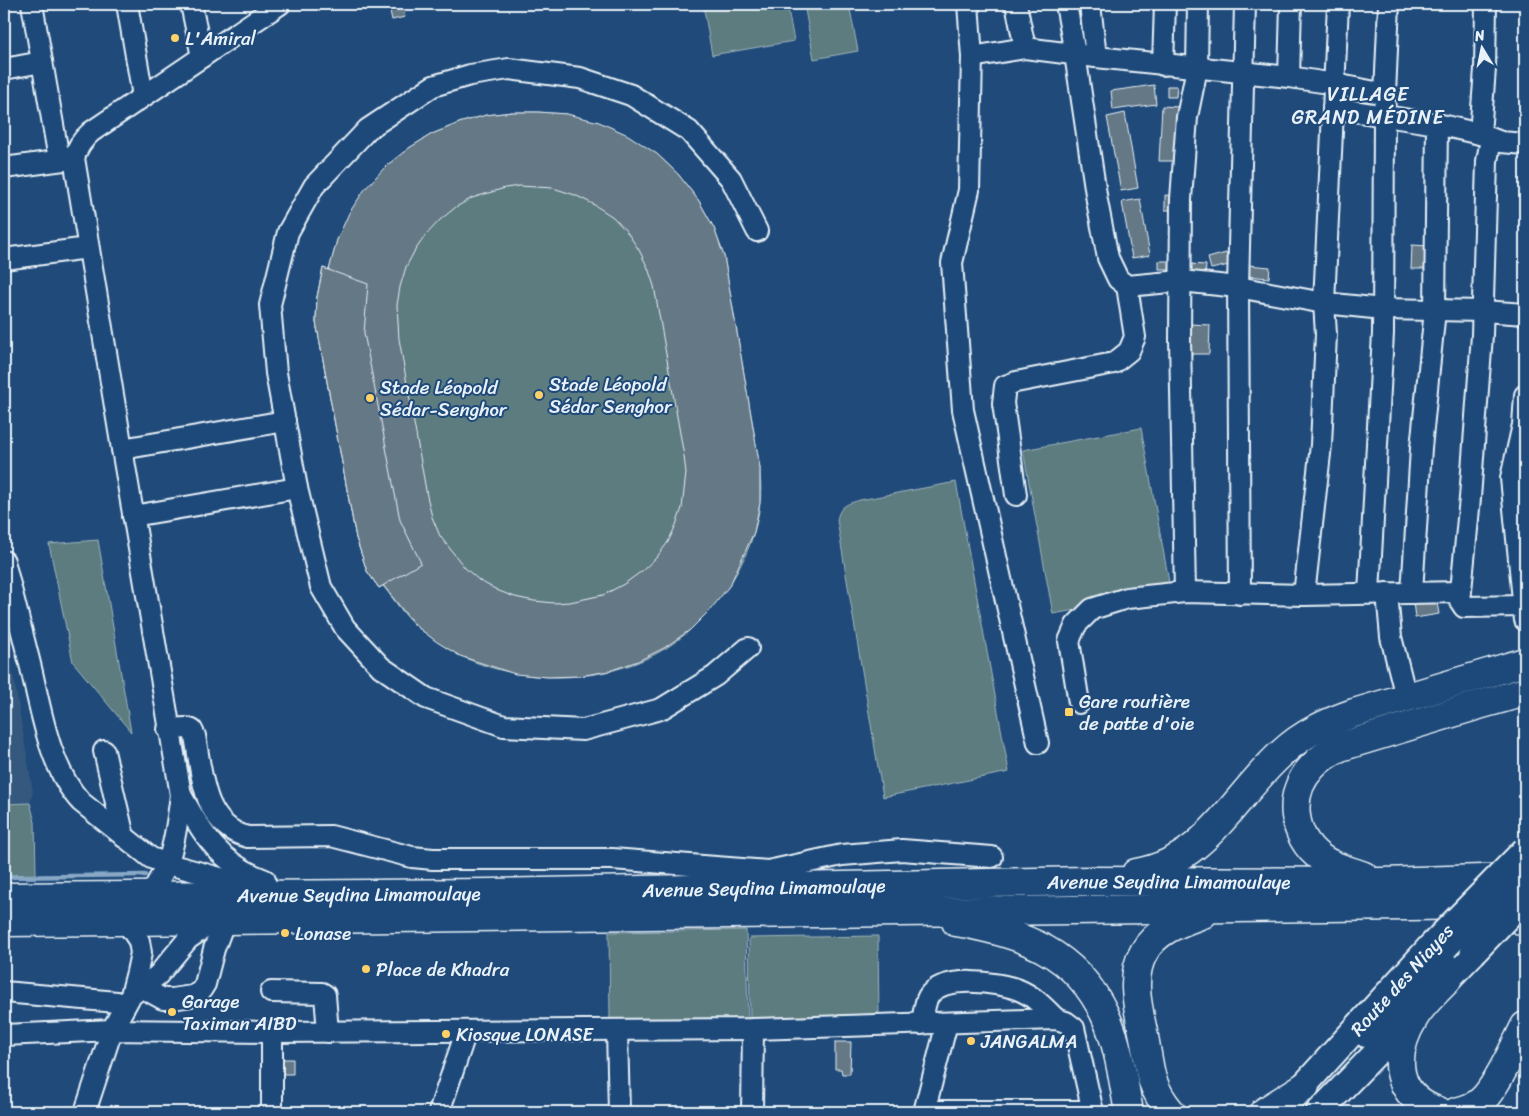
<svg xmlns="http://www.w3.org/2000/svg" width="1529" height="1116" font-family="Sriracha,sans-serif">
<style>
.built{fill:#34587e}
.green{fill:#5c7b80;stroke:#a2b6bc}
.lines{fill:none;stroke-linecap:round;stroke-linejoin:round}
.stream{stroke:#88a8c6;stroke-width:4.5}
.building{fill:#657886;stroke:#e8f1f8;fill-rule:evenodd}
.minor-casing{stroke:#e8f1f8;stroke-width:24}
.major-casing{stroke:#e8f1f8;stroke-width:29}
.highway-casing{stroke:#e8f1f8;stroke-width:31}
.minor{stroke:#1f4a7a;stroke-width:20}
.major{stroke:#1f4a7a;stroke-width:25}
.highway{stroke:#1f4a7a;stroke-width:28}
.minor-bridge-casing{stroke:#e8f1f8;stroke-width:24;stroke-linecap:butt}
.major-bridge-casing{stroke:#e8f1f8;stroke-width:29;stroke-linecap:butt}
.minor-bridge{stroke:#1f4a7a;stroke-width:20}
.major-bridge{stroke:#1f4a7a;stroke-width:25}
.poi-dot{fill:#ffd166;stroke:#1f4a7a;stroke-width:2}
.labels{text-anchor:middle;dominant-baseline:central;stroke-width:4;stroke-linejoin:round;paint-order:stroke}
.poi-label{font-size:19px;fill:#e8f1f8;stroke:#1f4a7a;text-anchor:start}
.street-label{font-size:19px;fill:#e8f1f8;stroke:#1f4a7a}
.neighbourhood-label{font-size:20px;letter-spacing:1px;fill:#e8f1f8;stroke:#1f4a7a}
</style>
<rect width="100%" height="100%" fill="#1f4a7a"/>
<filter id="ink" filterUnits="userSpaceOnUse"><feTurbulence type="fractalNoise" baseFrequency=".02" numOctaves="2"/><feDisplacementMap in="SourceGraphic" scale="10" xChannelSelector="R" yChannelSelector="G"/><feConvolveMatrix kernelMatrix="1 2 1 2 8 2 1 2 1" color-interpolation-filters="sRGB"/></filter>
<g filter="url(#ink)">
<!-- built -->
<path class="built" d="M4,620l29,172 -3,11 -26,1z"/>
<!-- green -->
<g class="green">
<path d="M703,4h84l7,37 -82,14z"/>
<path d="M804,4h45l9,47 -44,8z"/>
<path d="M512,112h26l29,2 90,40 21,20 21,27 15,27 10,28 36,212c0,11 2,23 0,34 -2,27 -15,59 -30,82 -4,7 -11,14 -17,20 -7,8 -14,18 -23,26 -59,54 -158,60 -229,26 -13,-6 -32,-20 -44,-29 -13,-11 -23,-28 -34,-41l-4,2 -12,-17 -11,-33 -40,-216 1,-25 6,-29 6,2 8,-30 49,-74 23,-18 23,-14 27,-11 27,-8z"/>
<path d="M1141,428l30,165 -118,21 -30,-164z"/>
<path d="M956,482l53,290 -126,25 -46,-277c3,-15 10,-16 23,-20z"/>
<path d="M98,540l33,192 -58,-70 -24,-118z"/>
<path d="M30,803l5,19 1,52 -32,1v-71z"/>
<path d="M746,930l2,89 -138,2 -1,-89z"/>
<path d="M878,936l1,81 -129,3 -1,-82z"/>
</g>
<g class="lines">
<!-- stream -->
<path class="stream" d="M4,877l141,-2"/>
</g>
<!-- building -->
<g class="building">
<path d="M375,4h27l3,13 -13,3 -3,-13 -13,2z"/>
<path d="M1154,85l2,19 -43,6 -2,-19z"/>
<path d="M1167,86h10l-1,11h-9z"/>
<path d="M1162,106l17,1 -3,54h-17z"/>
<path d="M512,112h26l29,2 32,8 29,13 29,19 21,20 21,27 15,27 10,28 36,212v35l-6,29 -24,53 -19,24 -21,21 -26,18 -26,13 -29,10 -30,5 -31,1 -33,-3 -55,-18 -23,-14 -21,-16 -11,-13 -22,-28 -4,3 -12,-17 -11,-33 -40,-216 1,-25 6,-29 6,2 8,-30 12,-27 16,-24 21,-23 23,-18 23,-14 27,-11 27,-8zM519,186l34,2 22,7 18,9 20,13 14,15 12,18 9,18 6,18 30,170 2,17 -4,35 -6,17 -8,17 -11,15 -15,14 -18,13 -21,11 -33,7 -16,1 -20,-2 -19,-4 -16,-6 -19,-10 -15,-13 -25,-32 -8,-19 -5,-21 -28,-157 -2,-34 3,-18 6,-20 8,-15 11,-16 15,-16 16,-13 16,-9 33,-10z"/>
<path d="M1125,113l13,75 -17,3 -14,-74z"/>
<path d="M1165,195l9,1 -1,14h-8z"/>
<path d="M1140,199l10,56 -18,3 -10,-56z"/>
<path d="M1412,245l17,1 -1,23h-17z"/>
<path d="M1226,253l3,12 -18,4 -3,-11z"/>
<rect x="1159" y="261" width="11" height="8"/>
<path d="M1189,264l17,1 -1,11 -17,-2z"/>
<path d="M1248,265l22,2 -1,11 -22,-2z"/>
<path d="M323,268l45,16 -4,49 36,187 21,43 -42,25 -12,-17 -11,-33 -40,-216 1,-25z"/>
<path d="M1190,324l20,1 -1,29h-20z"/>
<path d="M1436,597l3,17 -24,4 -2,-16z"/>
<path d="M835,1042h16l-1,32h-8l-1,-5h-6z"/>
<path d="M280,1059h13v15h-14z"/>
</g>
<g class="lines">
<defs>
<g id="minor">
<path d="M32,4l27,155"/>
<path d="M127,4l16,92"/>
<path d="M191,4l11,53"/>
<path d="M968,4l4,53 53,-9 71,9 193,20 46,7 50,10"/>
<path d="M1016,4l9,44"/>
<path d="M1066,4l9,50 22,147 11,57 10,21 9,7 54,-5 57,6 86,16 59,6 100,2 42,3"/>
<path d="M1090,4l6,53"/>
<path d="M972,57l-3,133 -17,73 11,147 75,333"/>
<path d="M1163,65l2,-61"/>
<path d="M4,69l38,-7"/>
<path d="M1289,77l2,-73"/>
<path d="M1333,108l104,16 43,10 21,8 24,2"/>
<path d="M1480,134l5,-65 1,-65"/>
<path d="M1491,139l-4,22 -5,174 -12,163 -10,103 4,6 61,-1"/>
<path d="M4,168l67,-9"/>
<path d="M4,259l84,-11"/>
<path d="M1525,395l-2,30 -12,53 14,142"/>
<path d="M122,449l163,-28"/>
<path d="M1016,495l-13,-92 2,-17 11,-4 98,-19 15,-12 6,-14 -8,-51"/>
<path d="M133,516l164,-28"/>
<path d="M4,561c9,36 18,71 27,107 10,43 19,101 50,134l70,56 17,6 89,24"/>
<path d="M1185,592l-5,-253 1,-140 6,-82 10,-49 1,-64"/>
<path d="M1369,593l14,-260 1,-216 5,-113"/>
<path d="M1387,593l4,44 15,60"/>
<path d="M1412,593l9,-145 14,-138 2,-186"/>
<path d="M1240,594l-2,-307 7,-283"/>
<path d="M1304,595l17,-150 5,-111 -2,-31 14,-299"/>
<path d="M748,648l-33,28 -54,33 -78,21 -79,-4 -78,-28 -45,-31 -36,-39 -24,-41 -24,-99 -21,-115 -6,-68 18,-73 26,-46 54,-57 65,-43 37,-11 39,-6 71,9 51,17 58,36 42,48 26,52"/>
<path d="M1079,703l-10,-62 7,-16 16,-16 35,-11 58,-6 119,3 156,-3"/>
<path d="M168,729l18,-1 6,2 3,6c7,38 8,90 53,101l83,-1 81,21 21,2h179l156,12 74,-16 60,-5 90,7"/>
<path d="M104,751l20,86"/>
<path d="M181,795c23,41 38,68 84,85"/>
<path d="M149,896c25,-37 26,-58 32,-101l-59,-346 -48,-291c3,-11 8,-18 17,-26l189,-128"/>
<path d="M141,987l22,12h9l20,-3 8,-4 5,-8 9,-35 11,-29"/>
<path d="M4,992l113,10 8,3"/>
<path d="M271,992l51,1 3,2 3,37"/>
<path d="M133,994l25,-19 30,-36 28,-19"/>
<path d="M921,1024c3,-8 3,-20 7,-27 14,-23 70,-15 91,-7 15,6 26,18 37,29"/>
<path d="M617,1031l2,81"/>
<path d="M4,1035l108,-5 160,2 481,-3 303,-10 10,3 8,6 19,84"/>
<path d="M1365,1037l82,-88"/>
<path d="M924,1111h168"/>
<path d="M85,1112l27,-82 19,-35 6,-23 4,-19 -2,-12 -14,-21"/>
<path d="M272,1112v-80"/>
<path d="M439,1112l27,-80"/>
<path d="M752,1112l1,-83"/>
<path d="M924,1112l23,-89"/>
</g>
<g id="major">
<path d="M1290,1101l141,-155"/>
<path d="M1319,1112l154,-159"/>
</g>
<g id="highway">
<path d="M1136,873c71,-12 97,-76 146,-120 21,-20 46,-31 72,-40l171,-51"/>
<path d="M1364,876c-13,-5 -32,-9 -43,-18 -29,-21 -35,-64 -9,-91 8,-9 18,-15 28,-20l142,-43 43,-12"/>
<path id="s1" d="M4,897l487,-4 598,-12 293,1 134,-4"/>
<path d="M1489,905l36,17"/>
<path d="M4,922l221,-2 1266,-15"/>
<path d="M956,922c66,11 120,30 149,93 14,30 18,65 24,97"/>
<path d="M1171,1112c-8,-9 -15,-21 -19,-33 -3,-12 -5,-25 -7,-37 -5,-28 -17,-63 -1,-90 12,-22 37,-30 59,-38"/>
<path d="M1264,1112l41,-26"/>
<path d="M1440,1112c-46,-15 -49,-56 -26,-94 8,-14 22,-26 33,-38"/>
<path d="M1456,1112c9,-2 18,-4 25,-11 14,-11 35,-57 44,-75"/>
</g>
</defs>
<!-- minor casing -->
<use href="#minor" class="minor-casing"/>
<!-- major casing -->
<use href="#major" class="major-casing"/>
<!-- highway casing -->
<use href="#highway" class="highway-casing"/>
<!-- minor -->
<use href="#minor" class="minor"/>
<!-- major -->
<use href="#major" class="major"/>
<!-- highway -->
<use href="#highway" class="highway"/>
<defs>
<path id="minor-bridge" d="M1447,949l78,-81"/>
<g id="major-bridge">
<path d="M1431,946l94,-96"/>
<path d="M1473,953l52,-55"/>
</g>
</defs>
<!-- minor-bridge casing -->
<use href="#minor-bridge" class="minor-bridge-casing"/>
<!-- major-bridge casing -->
<use href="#major-bridge" class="major-bridge-casing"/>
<!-- minor-bridge -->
<use href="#minor-bridge" class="minor-bridge"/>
<!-- major-bridge -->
<use href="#major-bridge" class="major-bridge"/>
</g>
</g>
<!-- markers -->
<g class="poi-dot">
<circle cx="175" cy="38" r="5"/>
<circle cx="539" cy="395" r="5"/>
<circle cx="370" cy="398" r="5"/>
<rect x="1064" y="707" width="10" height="10" rx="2.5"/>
<circle cx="285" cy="933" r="5"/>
<circle cx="366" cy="969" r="5"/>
<circle cx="172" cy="1012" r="5"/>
<circle cx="446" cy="1034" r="5"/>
<circle cx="971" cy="1041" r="5"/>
</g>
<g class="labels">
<!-- poi labels -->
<g class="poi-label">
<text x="185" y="38">L'Amiral</text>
<text x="549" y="384">Stade Léopold<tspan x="549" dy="22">Sédar Senghor</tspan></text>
<text x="380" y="387">Stade Léopold<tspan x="380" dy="22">Sédar-Senghor</tspan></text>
<text x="1079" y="701">Gare routière<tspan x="1079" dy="22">de patte d'oie</tspan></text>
<text x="295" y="933">Lonase</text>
<text x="376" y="969">Place de Khadra</text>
<text x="182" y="1001">Garage<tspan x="182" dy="22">Taximan AIBD</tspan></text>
<text x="456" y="1034">Kiosque LONASE</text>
<text x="981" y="1041">JANGALMA</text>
</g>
<!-- street labels -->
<g class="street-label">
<text stroke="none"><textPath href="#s1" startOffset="1165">Avenue Seydina Limamoulaye</textPath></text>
<text stroke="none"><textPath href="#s1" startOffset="760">Avenue Seydina Limamoulaye</textPath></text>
<text stroke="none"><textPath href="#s1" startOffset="355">Avenue Seydina Limamoulaye</textPath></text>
<text transform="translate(1402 980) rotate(-48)">Route des Niayes</text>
</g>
<!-- neighbourhood labels -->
<g class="neighbourhood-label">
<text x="1368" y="94">VILLAGE<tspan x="1368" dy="23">GRAND MÉDINE</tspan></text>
</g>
</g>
<!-- margin -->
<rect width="1529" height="1116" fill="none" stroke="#1f4a7a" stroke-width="20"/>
<rect x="10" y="10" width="1509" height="1096" fill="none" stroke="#e8f1f8" stroke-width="2" filter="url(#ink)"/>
<!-- north arrow -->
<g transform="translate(1482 48) rotate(350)" stroke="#1f4a7a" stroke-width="4" paint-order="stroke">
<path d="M0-4L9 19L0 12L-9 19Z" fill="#e8f1f8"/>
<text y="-8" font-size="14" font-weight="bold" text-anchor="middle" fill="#e8f1f8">N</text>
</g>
</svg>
